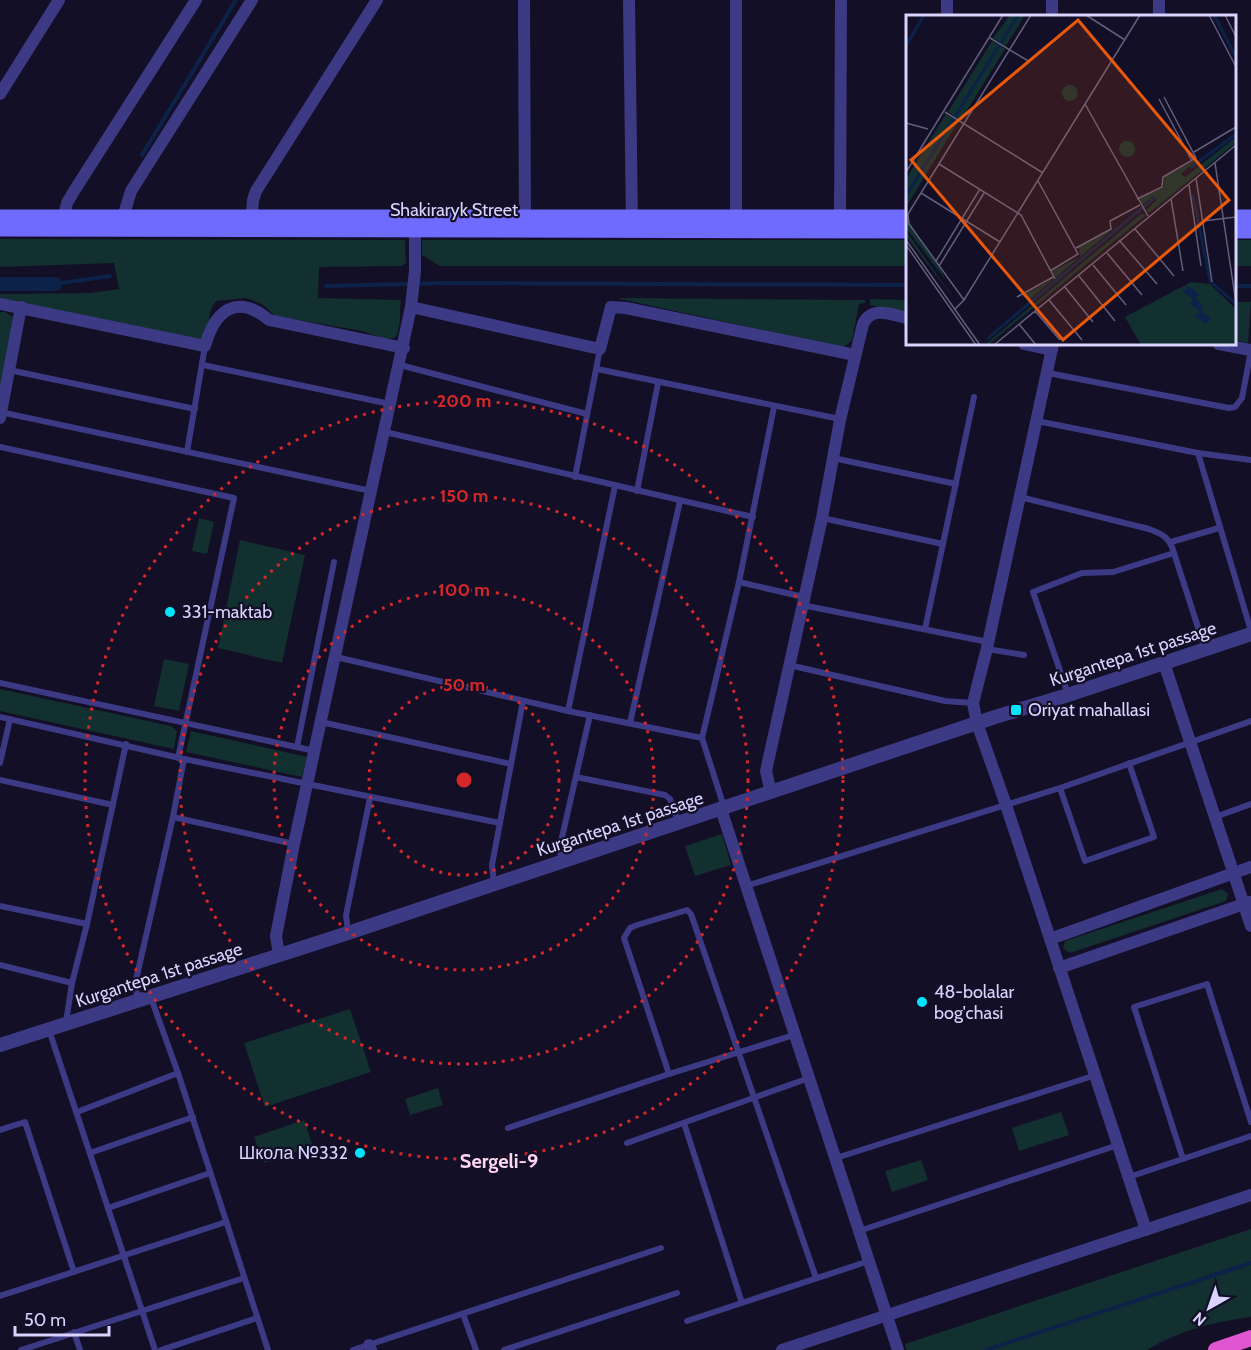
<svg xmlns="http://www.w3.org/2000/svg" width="1251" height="1350" font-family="Cabin,sans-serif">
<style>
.green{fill:#12302f}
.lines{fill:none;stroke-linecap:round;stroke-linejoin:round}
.stream{stroke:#0c2248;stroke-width:4}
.canal{stroke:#0c2248;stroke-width:14}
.service{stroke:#3d3a85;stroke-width:6}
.minor{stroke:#3d3a85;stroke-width:12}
.tertiary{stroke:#3d3a85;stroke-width:14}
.secondary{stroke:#6f6bff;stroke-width:15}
.trunk{stroke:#e055d1;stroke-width:16}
.ring{fill:none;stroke:#d62828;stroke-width:3;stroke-dasharray:3 6}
.poi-dot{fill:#00e5ff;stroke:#130f26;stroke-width:2}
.labels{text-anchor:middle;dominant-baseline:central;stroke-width:4.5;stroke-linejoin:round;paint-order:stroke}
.street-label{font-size:18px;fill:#d9d4ff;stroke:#130f26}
.poi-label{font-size:18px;fill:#d9d4ff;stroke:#130f26;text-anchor:start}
.neighbourhood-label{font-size:20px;font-weight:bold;fill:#ffd6f0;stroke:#130f26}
.inset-river{fill:none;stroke:#0c2248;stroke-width:3}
.inset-road{fill:none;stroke:#625e7d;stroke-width:1.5}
.view{fill:#e8590c;fill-opacity:0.15;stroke:#e8590c;stroke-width:3}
.inset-edge{fill:none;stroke:#d9d4ff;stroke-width:3}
.centre{fill:#d62828;stroke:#130f26;stroke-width:3}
.ring-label{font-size:18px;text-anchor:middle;font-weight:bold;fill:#d62828;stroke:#130f26;stroke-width:4.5;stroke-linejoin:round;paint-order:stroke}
</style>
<rect width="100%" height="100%" fill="#130f26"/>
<!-- green -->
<g class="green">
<path d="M0,239l405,1 1,23 -4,3 -83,1 -1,31 83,2c-2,12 1,29 -6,38l-11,1 -22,-8 -87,-15 -13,-12 -16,-6 -30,3 -5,8 -5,25 -2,3 -9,3 -195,-42v-4l90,-1 29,-4 -5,-26 -114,4z"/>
<path d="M422,240h485v26h-467l-18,-11z"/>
<path d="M1234,240h17v26h-16z"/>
<path d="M620,298l245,2v3l-6,1 -7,37 -7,5h-9l-216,-47z"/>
<path d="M870,299l37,1v13l-37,-8z"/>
<path d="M1235,302h16l-3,41 -13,-3z"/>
<path d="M0,312h5l8,5 -13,77z"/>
<path d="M199,518l15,4 -7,32 -15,-3z"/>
<path d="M240,540l65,15 -23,108 -64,-15z"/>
<path d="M164,659l25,5 -10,47 -25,-5z"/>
<path d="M0,689l171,37 6,5 -3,18 -174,-38z"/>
<path d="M191,731l116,26 -5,20 -116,-25z"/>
<path d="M722,834l9,31 -36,11 -10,-30z"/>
<path d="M1222,889l6,5 -2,7 -156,52 -7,-5 2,-7z"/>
<path d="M350,1009l21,63 -106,35 -21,-64z"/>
<path d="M438,1088l5,17 -33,10 -5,-16z"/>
<path d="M1061,1112l8,23 -50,16 -7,-23z"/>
<path d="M304,1120l9,26 -49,17 -10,-26z"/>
<path d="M921,1160l7,20 -36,12 -7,-21z"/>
<path d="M1251,1229v88c-37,5 -71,13 -104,33h-240l-2,-6z"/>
</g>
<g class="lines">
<!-- stream -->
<g class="stream">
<path d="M142,155l94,-155"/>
<path d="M55,284l55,-8"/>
<path d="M326,286l120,-3 462,2"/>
<path d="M1234,286h17"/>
<path d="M986,1350l265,-87"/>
</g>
<!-- canal -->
<path class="canal" d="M0,284h55"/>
<!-- service -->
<g class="service">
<path d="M203,365l187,39"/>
<path d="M400,365l187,49"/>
<path d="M597,369l243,50"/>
<path d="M9,370l186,39"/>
<path d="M1048,373l181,35 6,-1 7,-9 9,-48"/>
<path d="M0,412l371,79"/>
<path d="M1037,421l161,32 53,178"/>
<path d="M385,432l368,85"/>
<path d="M0,447l234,51 -56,260"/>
<path d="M187,452l18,-106"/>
<path d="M1198,453l53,7"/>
<path d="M833,458l123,26"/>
<path d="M575,477l25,-128"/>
<path d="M637,491l21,-108"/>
<path d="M1020,497l129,32c14,5 21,9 25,24"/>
<path d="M822,518l121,26"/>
<path d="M1171,542l48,-14"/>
<path d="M739,582l65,15"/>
<path d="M802,605l186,37"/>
<path d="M925,629l49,-232"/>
<path d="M987,649l37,6"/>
<path d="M336,657l232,54 134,27"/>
<path d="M789,665l156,36 28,2"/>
<path d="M0,683l315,68"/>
<path d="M1068,694l-35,-102 49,-19 31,-1 61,-19 31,96"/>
<path d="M568,711l47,-225"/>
<path d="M0,717l184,42 316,64"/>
<path d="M321,722l190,42"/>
<path d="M630,723l50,-222"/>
<path d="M297,747l37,-185"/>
<path d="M0,763l10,-44"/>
<path d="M576,777l89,18 5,4 9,24"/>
<path d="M0,780l113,25"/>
<path d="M1060,788l25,73 69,-24 -25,-74"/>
<path d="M724,807l-22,-69 37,-156 35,-175"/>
<path d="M173,817l121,27"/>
<path d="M1215,817l36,-13"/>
<path d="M561,861l-1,-15 30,-131"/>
<path d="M494,884l-2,-19 31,-164"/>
<path d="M746,886l314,-98 191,-67"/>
<path d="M0,906l87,18"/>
<path d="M348,932l-2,-17 24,-117"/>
<path d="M0,965l72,18"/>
<path d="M151,998l27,75 90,277"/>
<path d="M137,1001l-1,-21 37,-163 11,-58"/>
<path d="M66,1022l6,-39 15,-59 39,-180"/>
<path d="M49,1030l106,320"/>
<path d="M669,1074l-45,-136 6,-10 7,-3 50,-15 4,4 125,364"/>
<path d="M77,1112l101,-39"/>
<path d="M684,1123l58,180"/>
<path d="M508,1128l161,-54 125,-39"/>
<path d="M0,1130l25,-8 49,150"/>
<path d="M627,1143l182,-65"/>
<path d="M90,1153l103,-36"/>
<path d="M836,1158l260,-83"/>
<path d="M1183,1159l-49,-152 73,-23 44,138"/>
<path d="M1129,1177l122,-41"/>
<path d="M108,1208l102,-35"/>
<path d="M859,1231l259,-86"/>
<path d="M0,1296l226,-74"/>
<path d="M463,1314l13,36"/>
<path d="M687,1321l182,-60"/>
<path d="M74,1332l6,18"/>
<path d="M21,1350l223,-72"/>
<path d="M161,1350l96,-32"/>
<path d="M353,1350l308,-102"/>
<path d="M504,1350l173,-57"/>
</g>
<!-- minor -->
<g class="minor">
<path d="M524,0l1,226"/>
<path d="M629,0l3,224"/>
<path d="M1159,0v16"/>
<path d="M947,16v-16"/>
<path d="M1052,16v-16"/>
<path d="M0,94l59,-94"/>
<path d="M123,217l8,-26 121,-191"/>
<path d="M840,223l1,-223"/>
<path d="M62,225l5,-22 7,-12 122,-191"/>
<path d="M251,225l2,-25 3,-9 121,-191"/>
<path d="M736,226v-226"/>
<path d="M0,304l205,42c10,-36 32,-53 64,-26l135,28"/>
<path d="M411,307l189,42 11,-42 15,1 229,47"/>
<path d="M1024,344l28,6"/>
<path d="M1053,344l-66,304 -14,55 4,20 29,82 140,425"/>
<path d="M1219,344l32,6"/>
<path d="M0,418l21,-111"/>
<path d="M1164,663l87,263"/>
<path d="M771,793l-5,-22 56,-253 18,-98 23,-96c9,-19 29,-9 45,-6"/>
<path d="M721,809l177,541"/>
<path d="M1050,939l201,-72"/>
<path d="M279,955l-3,-19 18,-92 117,-537 4,-36v-41"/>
<path d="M1059,968l191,-66"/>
<path d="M369,1345l2,5"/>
<path d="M782,1350l469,-155"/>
</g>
<!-- tertiary -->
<path class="tertiary" d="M0,1045l348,-112 647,-216 73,-22 183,-61"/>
<!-- secondary -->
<g class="secondary">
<path d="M0,217h908"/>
<path d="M1234,217h17"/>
<path d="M0,229l908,2"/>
<path d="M1234,231h17"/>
</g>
<!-- trunk -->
<path class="trunk" d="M1216,1350l35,-12"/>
</g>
<!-- distance rings -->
<g class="ring">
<circle cx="464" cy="780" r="95"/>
<circle cx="464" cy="780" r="190"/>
<circle cx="464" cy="780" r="284"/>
<circle cx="464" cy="780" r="379"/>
</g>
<!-- markers -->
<g class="poi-dot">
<circle cx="170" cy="612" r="6"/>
<rect x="1010" y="704" width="12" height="12" rx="3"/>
<circle cx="922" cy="1002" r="6"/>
<circle cx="360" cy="1153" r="6"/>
</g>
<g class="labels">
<!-- street labels -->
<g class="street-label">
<text x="454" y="210">Shakiraryk Street</text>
<text transform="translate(1133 654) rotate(-18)">Kurgantepa 1st passage</text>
<text transform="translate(620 824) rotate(-18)">Kurgantepa 1st passage</text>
<text transform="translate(159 975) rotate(-18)">Kurgantepa 1st passage</text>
</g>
<!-- poi labels -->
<g class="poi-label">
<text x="182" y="612">331-maktab</text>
<text x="1028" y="710">Oriyat mahallasi</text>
<text x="934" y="992">48-bolalar<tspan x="934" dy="21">bog'chasi</tspan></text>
<text x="348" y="1153" text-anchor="end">Школа №332</text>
</g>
<!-- neighbourhood labels -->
<g class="neighbourhood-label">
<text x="499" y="1161">Sergeli-9</text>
</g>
</g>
<!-- overview -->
<g transform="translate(906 15)">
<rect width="330" height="330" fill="#130f26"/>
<path d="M104,0h15l-19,31 -13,-8zM86,26l13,8 -44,71 -13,-8zM156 78a8 8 0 1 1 16 0a8 8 0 1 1-16 0ZM40,99l12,8 -52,85v-28zM330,122v6l-87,70 -3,-3 11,-10 -4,-4 -11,9 -2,-7 23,-10 2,-12 33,-17 -17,15 4,3zM213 134a8 8 0 1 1 16 0a8 8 0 1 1-16 0ZM235,199l5,1 -158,130 -1,-2zM0,202l35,53 4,9 -39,-51zM207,214l-84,71 -4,-6 30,-16 -3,-7 28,-14 -1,-10zM0,216l51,72 -51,-67zM285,267l19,2 26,25v36h-95l-16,-28z" fill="#12302f"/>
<path d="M282,271l11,8 -3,5 8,7 -3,5 10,7 -5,6 -11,-8 4,-5 -9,-7 3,-5 -10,-7z" fill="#0c2248"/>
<path class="inset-river" d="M308,0l22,42M0,31l18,-31M284,153l46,-34M287,180l17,86 26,23M0,181l112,-181M81,324l167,-141"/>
<path class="inset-road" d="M180,0l39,25M303,0l27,52M319,0l11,22M84,23l40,24M253,84l33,62M179,89l63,112M39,97l98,61M0,108l22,6M288,137l42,-25M309,148l21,140M33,149l82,51 34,64M0,157l97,-157M290,163l16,104M132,166l40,73 -28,17M283,170l12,81M15,178l79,49M231,184l25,-12 1,-10 33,-19 -32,-61M265,184l12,72M297,206l33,-4M229,214l39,47M0,225l74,105M213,225l38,44M0,230l70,100M170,233l35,-19 -1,-8 30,-16M201,238l35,42M30,246l44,-72M187,250l33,40M33,251l45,-73M173,261l36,45M158,271l29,36M111,282l36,-20M58,285l-55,-76 -1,-10 123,-199M143,285l33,40M48,295l10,-10 176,-285M129,296l25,29M113,309l17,21M88,330l242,-200"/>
<path class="view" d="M172,5l151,180 -166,140 -152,-180z"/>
<rect width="330" height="330" class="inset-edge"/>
</g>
<circle cx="464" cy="780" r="9" class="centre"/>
<g class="ring-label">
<text x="464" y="407">200 m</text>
<text x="464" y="502">150 m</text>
<text x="464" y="596">100 m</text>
<text x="464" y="691">50 m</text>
</g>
<!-- north arrow -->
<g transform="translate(1209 1308) rotate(220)" stroke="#130f26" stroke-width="4.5" paint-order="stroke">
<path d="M0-4.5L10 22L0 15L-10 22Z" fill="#d9d4ff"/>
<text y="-9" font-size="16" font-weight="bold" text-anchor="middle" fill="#d9d4ff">N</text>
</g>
<!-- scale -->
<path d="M15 1326v9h94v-9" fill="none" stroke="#d9d4ff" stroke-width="3"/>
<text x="24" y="1326" font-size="18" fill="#d9d4ff" stroke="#130f26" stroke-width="4.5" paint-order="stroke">50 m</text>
</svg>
